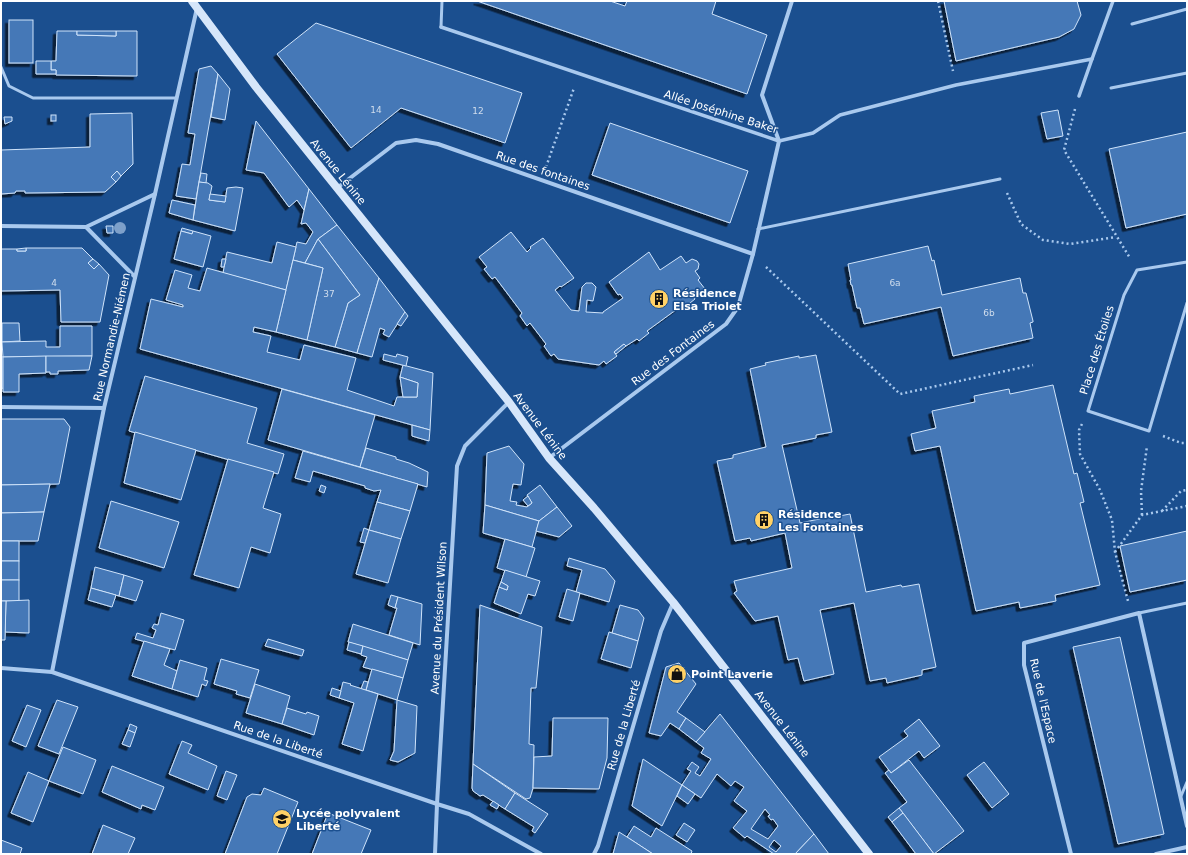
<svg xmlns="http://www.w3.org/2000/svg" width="1188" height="855" font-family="'DejaVu Sans',sans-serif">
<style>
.building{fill:#4478b7;stroke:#cfe3fa;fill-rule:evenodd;filter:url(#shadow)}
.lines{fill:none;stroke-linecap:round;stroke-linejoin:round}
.path{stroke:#a9c9ee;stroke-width:2.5;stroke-dasharray:2 3;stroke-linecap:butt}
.service{stroke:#a9c9ee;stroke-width:3}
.pedestrian{stroke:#a9c9ee;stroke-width:3.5}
.minor{stroke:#a9c9ee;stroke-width:4}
.secondary{stroke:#d6e6fa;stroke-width:8}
.tree{fill:#7ea0ca}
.labels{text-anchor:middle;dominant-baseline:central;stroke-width:3;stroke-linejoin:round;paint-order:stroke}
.number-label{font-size:9px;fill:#d0dded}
.street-label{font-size:11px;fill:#fff;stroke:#1b4f8f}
.poi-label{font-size:11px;font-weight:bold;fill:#fff;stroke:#1b4f8f;text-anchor:start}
</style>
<defs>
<filter id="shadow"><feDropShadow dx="-3.5" dy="3.5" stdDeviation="0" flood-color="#0009"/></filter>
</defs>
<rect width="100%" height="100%" fill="#1b4f8f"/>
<!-- building -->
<g class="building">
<path d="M477,1h133l15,5 2,-5h89l-4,13 55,21 -20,59z"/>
<path d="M944,1h133l4,14 -7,14 -15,8 -103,24z"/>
<rect x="9" y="20" width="24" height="43"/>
<path d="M316,23l206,70 -17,50 -104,-35 -50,40 -74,-94z"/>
<path d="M57,31h20v4l39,1v-5h21v45l-81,-1v-5h-5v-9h5z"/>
<path d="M77,31h39v5l-39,-1z"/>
<path d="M36,61h15v9h5v4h-20z"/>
<path d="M211,66l7,8 -22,125 -20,-3 6,-32 8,1 5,-31 -7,-1 11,-64z"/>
<path d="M218,74l12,15 -5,31 -14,-3z"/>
<path d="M1058,110l5,26 -16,3 -6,-26z"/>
<path d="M132,113l1,51 -12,12 -4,-5 -6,6 5,5 -11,10 -80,1v-2h-9l-1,2 -14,1v-44l89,-3v-33z"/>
<rect x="51" y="115" width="5" height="6"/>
<path d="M4,117h8v4l-7,3z"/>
<path d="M256,121l53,68 -5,21 -7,-10 -8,7 -25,-34 -18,-3z"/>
<path d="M610,123l138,48 -18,52 -138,-48z"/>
<path d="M1187,132v82l-61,14 -17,-79z"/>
<path d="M117,171l4,5 -5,6 -5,-5z"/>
<path d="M201,173l6,1 -1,9 -7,-1z"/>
<path d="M199,182l9,1 4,3 -3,14 16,2 2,-14 9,-1 7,1 -8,43 -42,-11z"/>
<path d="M309,189l28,36 -19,14 -13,24 -12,-3 4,-18 9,2 7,-12 -7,-9 -5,1z"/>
<path d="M210,194l16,2 -1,6 -16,-2z"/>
<path d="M172,200l23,5 -2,15 -24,-7z"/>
<path d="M337,225l42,53 -22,75 -22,-6 13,-44 12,-8 -42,-56z"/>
<path d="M106,226h7v7h-6z"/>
<path d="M182,228l11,3 -1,3 -11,-3z"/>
<path d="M181,231l11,3 1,-3 18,5 -8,31 -29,-8z"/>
<path d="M511,232l16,20 4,-4 -1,-1 13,-9 31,40 -13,9 -1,-1 -5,4 16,20 8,1 3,-24 4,-4h6l4,4 -3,14 -6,-1 -1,12 17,1v-1l20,-14 -3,-4 -2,1 -9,-13 40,-30 11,18 21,-14 5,7 6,-4 5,2 2,3 -1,5 -3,2 5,7 -2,2 7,9 -11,8 1,2 -10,8 -1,-3 -37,27 2,2 -10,8 -2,-2 -11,7 -2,-2 -10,8 3,4 -11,8 -2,-3 -5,4 -41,-6 -4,-5 -3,2 -7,-10 2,-2 -16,-21 -3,3 -7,-10 2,-3 -27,-36 -3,2 -8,-10 3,-2 -8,-10z"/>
<path d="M318,239l42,56 -12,8 -13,44 -28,-7 16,-72 -18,-5z"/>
<path d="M277,242l19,5 -10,43 -63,-17 4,-21 45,11z"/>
<path d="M928,246l4,15 2,-1 8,35 78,-17 3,15h3l7,28v1l-3,1 3,15 -80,18 -12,-49 -77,17 -4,-16h-3l-5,-23h-1l-1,-5h1l-3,-16z"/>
<path d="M26,248h56l11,11 -5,4 6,6 5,-5 10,11 -9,47h-39l-1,-32 -59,1v-42h16v2h9z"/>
<path d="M26,248v3h-9v-2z"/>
<path d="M93,259l6,5 -5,5 -6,-6z"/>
<path d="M222,259h4l-2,8h-3z"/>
<path d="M293,260l30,8 -16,72 -31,-8z"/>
<path d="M207,268l79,22 -10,42 -22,-5 -1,5 18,4 -4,16 33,8 4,-15 52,13 -9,32 47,16 3,-9h20l1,-14 -18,-6 3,-12 30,8 -3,57 -290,-81 11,-50 32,8v-2l-17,-5 9,-30 17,5 -4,13 12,3z"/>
<path d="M379,278l26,34 -16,25 -6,-3 2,-4 -5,-2 -8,29 -15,-4z"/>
<path d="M405,312l3,4 -7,10 -4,-2z"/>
<path d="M2,323h17l1,18 -18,1z"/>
<path d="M60,326h32v30l-89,1 -1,-15 44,-1v6h14z"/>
<path d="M624,344l2,2 -10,8 -2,-2z"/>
<path d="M384,354l12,3 1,-3 11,3 -2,9 -23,-6z"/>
<path d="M816,355l16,77 -16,3v3l-34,7 18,78 34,-7v1l16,-3 16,78 35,-7 1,2 17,-3 17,83 -14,3v5l-35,8 -1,-5 -16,3 -16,-78 -34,7 14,64 -30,7 -6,-23 -10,2 -10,-44 -23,5 -21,-28 3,-2 -3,-10 58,-13 -7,-35 -34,8 -1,-3 -15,3 -18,-80 16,-3v-3l33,-8 -16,-78 16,-4 -1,-2 34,-7v2z"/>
<path d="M1,356l2,1v31l-2,1z"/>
<path d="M46,356v17l-27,1v18h-16v-35z"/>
<path d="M46,356h46l-3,14 -31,1v3h-8v-2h-4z"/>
<path d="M145,376l112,32 -10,35 37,11 -6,20 -149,-43z"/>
<path d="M400,377l18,6 -1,14h-14z"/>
<path d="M1053,385l21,89 3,-1 7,29 -4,1 20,82 -45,10 1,6 -36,7 -1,-6 -43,9 -36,-165 -25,5 -4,-17 25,-6 -4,-17 43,-9 -1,-6 35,-7 1,5z"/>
<path d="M282,389l93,26 -15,52 -92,-27z"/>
<path d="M1,419h63l6,8 -11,57 -58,1z"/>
<path d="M412,425l18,5 -1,11 -17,-5z"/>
<path d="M135,432l61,18 -15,50 -57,-17z"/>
<path d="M509,446l15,18 -3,21 -8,-1 -3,17 7,1 -1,3 11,2 5,-4 -5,-8 13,-10 17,22 -18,14 -54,-16 2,-52z"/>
<path d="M366,448l30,9v2l13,4 19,9 -1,15 -67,-20z"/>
<path d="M303,451l115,33 -8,27 -33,-9 4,-12 -7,1 -9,-3v-2l-52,-15 -3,11 -15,-4z"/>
<path d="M228,459l46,13 -11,36 18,6 -11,39 -19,-6 -12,41 -45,-13z"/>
<path d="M50,484l-6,28 -43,1v-28z"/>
<path d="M321,485l5,2 -2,6 -5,-2z"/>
<path d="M528,496l4,7 -4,3 -5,-6z"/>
<path d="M111,501l68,21 -15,46 -65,-20z"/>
<path d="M377,502l33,9 -9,28 -32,-9z"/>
<path d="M485,505l54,16 -7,26 -49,-14z"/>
<path d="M557,507l15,19 -13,11 -23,-6 3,-10z"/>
<path d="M44,512l-6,29h-37v-28z"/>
<path d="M364,528l5,2 -4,13 -5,-1z"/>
<path d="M369,530l32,9 -13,44 -32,-9z"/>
<path d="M1187,531v49l-57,12 -10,-46z"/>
<path d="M505,539l30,9 -9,29 -29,-9z"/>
<rect x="1" y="541" width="18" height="20"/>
<path d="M569,558l36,11 10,12 -6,21 -33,-10 6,-22 -15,-4z"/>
<rect x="1" y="561" width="18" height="19"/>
<path d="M95,567l29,8 -5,21 -28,-8z"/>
<path d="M505,570l35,11 -5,15 -7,-2 -7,20 -27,-11 5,-16 8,3 1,-4 -7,-4z"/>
<path d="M124,575l19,6 -7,20 -17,-5z"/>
<rect x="1" y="580" width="18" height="21"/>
<path d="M501,582l7,4 -1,4 -8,-3z"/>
<path d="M91,588l25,7 -4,12 -24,-7z"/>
<path d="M567,589l13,4 -7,28 -14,-4z"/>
<path d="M391,595l7,2 -3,11 -7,-3z"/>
<path d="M398,597l24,7 -2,41 -31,-10 8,-27h-2z"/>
<path d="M29,600v33l-24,-1 1,-31z"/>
<path d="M1,601h5l-1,39h-4z"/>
<path d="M480,605l62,22 -6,61h-5l-2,56 5,1 -1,43 -3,10 -4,1 -53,-35z"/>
<path d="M620,605l18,5 6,8 -6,23 -26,-8z"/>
<path d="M161,613l23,7 -9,30 -40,-11 2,-6 16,5 3,-8 -4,-2 2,-4 4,1z"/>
<path d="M353,624l60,19 -5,17 -60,-18z"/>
<path d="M609,632l29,9 -7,27 -30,-9z"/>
<path d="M1120,637l44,197 -46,10 -45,-197z"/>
<path d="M268,639l36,11 -2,6 -37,-10z"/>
<path d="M144,641l26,8 -6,16 13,6 -5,18 -40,-13z"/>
<path d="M349,642l14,4 -2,8 -14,-4z"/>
<path d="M363,646l45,14 -5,18 -40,-11 4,-10 -6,-2z"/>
<path d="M221,659l38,11 -9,28 -14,-4 1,-3 -23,-7z"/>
<path d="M180,660l27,8 -3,12 4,1 -2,5 -4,-2 -4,13 -26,-8z"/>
<path d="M679,663l17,21 -19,28 9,6 -7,11 -9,-6 -9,13 -12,-3 17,-66z"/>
<path d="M372,669l31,9 -6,22 -31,-10z"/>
<path d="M364,681l4,1 -2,8 -5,-1z"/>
<path d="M343,682l8,2 -1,1 28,9 -15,57 -21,-7 12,-41 -15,-5z"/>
<path d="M255,684l35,12 -8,28 -36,-11z"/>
<path d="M332,688l9,3 -2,7 -9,-3z"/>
<path d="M57,700l21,7 -19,47 -21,-8z"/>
<path d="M397,700l20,6 -2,47 -17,9 -8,-2 4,-9z"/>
<path d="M27,705l14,5 -15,37 -14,-6z"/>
<path d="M287,708l19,6 1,-2 12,4 -5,19 -32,-11z"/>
<path d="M720,714l94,120 -19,20h-21l-27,-18 -2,2 -12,-10 14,-17 -13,-10 10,-14 -9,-6 -4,5 -14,-12 -16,24 -19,-13 9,-14 -4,-2 5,-7 7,5 -4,6 5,3 11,-17 -10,-6 3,-5 -8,-6zM765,809l5,6 -2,1 3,4 2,-1 5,7 -10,13 -17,-10zM774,840l7,6 -5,6 -7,-5z"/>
<path d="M553,718h55l-1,40 -8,31 -66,-1 1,-31 18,-1z"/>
<path d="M686,718l19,14 -9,10 -17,-13z"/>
<path d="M919,719l21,27 -16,12 -5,-7 -28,22 -12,-16 29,-21 -4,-5z"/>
<path d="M130,724l7,3 -2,6 -7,-3z"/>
<path d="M128,730l7,3 -5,14 -8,-3z"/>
<path d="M182,741l10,4 -4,8 29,13 -9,24 -39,-16z"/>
<path d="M63,747l33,13 -13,34 -34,-13z"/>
<path d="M643,759l39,26 -20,41 -30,-20z"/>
<path d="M909,760l55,71 -30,23 -35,-46 8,-6 -22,-29 4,-3 2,3z"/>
<path d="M984,762l25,32 -17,14 -25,-33z"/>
<path d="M473,764l42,29 -10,16 -22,-14 -3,1 -7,-5 -1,-3z"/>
<path d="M112,766l52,21 -9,23 -13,-5 -1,4 -39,-17z"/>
<path d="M226,771l11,4 -10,25 -10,-4z"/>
<path d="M28,772l21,9 -16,41 -22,-9z"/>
<path d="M682,785l13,9 -7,10 -11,-8z"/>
<path d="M264,788l34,14 -21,52h-52l22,-57 5,-3 9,1z"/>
<path d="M515,793l33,21 -13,19 -3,-2 2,-4 -29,-18z"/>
<path d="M493,801l6,4 -2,4 -7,-4z"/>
<path d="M899,808l4,5 -11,9 -4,-5z"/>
<path d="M328,813l43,17 -10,24h-49z"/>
<path d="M903,813l31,41h-18l-24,-32z"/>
<path d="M684,823l11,7 -8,12 -11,-7z"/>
<path d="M103,825l32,13 -7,16h-36z"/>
<path d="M634,826l17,11 5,-9 36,23 -1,3h-38l-26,-17z"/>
<path d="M619,832l8,5 26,17h-40z"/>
<path d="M814,834l15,20h-34z"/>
<path d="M1,840l21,8 -2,6h-19z"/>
</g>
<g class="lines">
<!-- path -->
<g class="path">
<path d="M938,1l15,70"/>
<path d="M1075,109l-11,41 66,108"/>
<path d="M546,167l28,-79"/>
<path d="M1007,193l14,31 22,16 27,4 46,-7"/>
<path d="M766,267l134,127 133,-29"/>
<path d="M1082,424l-3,6 1,24 20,36 12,30 3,32 13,49"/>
<path d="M1163,436l18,7h6"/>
<path d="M1162,511l19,-20 6,-1"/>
<path d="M1142,515l-1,-24 6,-45"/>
<path d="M1115,552l27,-37 45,-9"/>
</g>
<!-- service -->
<g class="service">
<path d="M1132,24l55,-15"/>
<path d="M441,27l1,-26"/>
<path d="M1,67l8,19 24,12h143"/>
<path d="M1111,88l76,-15"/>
<path d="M758,229l242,-50"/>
<path d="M1187,262l-50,8 -13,25 -36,116 61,20 38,-128"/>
<path d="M1139,613l48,-10"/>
<path d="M1181,796l6,-14"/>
</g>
<!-- pedestrian -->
<g class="pedestrian">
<path d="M441,27l338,114 34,-8 27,-18 116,-30 136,-26 -13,37"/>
<path d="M1092,59l21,-58"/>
</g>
<!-- minor -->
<g class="minor">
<path d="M337,188l59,-45 20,-3 22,4 315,110"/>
<path d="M1,226l85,1 69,-33"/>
<path d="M86,227l49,50"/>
<path d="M1,407l103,1"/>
<path d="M549,458l177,-134 12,-17 15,-53 26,-113 -17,-46 30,-94"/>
<path d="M1,668l51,4 385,132 32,10 72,40"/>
<path d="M52,672l52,-264 51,-214 42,-186"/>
<path d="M435,854l2,-50 20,-338 8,-20 44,-44"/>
<path d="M594,854l4,-8 63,-215 12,-28"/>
<path d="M1071,854l-47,-189v-22l115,-30 48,213"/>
<path d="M1156,854l31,-7"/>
</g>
<!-- secondary -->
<path class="secondary" d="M192,1l64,86 253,315 40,56 45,50 79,94 196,252"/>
</g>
<!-- trees -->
<circle class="tree" cx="120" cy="228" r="6"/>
<!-- icons -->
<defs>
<symbol id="building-disc" viewBox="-11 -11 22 22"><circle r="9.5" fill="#ffd166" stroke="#1b4f8f"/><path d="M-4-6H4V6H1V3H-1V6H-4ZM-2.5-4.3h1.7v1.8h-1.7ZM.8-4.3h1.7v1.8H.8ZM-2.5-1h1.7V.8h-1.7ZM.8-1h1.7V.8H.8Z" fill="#111"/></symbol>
<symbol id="shop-disc" viewBox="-11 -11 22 22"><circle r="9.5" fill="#ffd166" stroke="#1b4f8f"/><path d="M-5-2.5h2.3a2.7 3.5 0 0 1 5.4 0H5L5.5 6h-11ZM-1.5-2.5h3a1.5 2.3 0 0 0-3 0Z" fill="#111"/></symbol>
<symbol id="school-disc" viewBox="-11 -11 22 22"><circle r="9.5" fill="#ffd166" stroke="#1b4f8f"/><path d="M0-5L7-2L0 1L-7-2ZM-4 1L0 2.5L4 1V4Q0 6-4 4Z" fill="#111"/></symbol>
</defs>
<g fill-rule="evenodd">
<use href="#building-disc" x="648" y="288" width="22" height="22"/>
<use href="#building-disc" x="753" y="509" width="22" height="22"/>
<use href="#shop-disc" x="666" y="663" width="22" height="22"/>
<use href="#school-disc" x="271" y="808" width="22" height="22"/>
</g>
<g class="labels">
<!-- number labels -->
<g class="number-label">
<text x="376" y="110">14</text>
<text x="478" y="111">12</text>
<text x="54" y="283">4</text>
<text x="895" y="283">6a</text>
<text x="329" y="294">37</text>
<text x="989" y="313">6b</text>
</g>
<!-- street labels -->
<g class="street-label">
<text transform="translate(721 112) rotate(18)">Allée Joséphine Baker</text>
<text transform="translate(543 171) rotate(19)">Rue des fontaines</text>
<text transform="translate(338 172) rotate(51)">Avenue Lénine</text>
<text transform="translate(112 337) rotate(-77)">Rue Normandie-Niémen</text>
<text transform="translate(1097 350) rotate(-73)">Place des Étoiles</text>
<text transform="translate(673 353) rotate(-37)">Rue des Fontaines</text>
<text transform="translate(540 426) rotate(53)">Avenue Lénine</text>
<text transform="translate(439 618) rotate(-87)">Avenue du Président Wilson</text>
<text transform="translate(1043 701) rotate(77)">Rue de l'Espace</text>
<text transform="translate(782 724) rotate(52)">Avenue Lénine</text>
<text transform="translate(624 725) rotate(-74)">Rue de la Liberté</text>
<text transform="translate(278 740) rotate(19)">Rue de la Liberté</text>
</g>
<!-- poi labels -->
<g class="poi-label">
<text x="673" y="293">Résidence<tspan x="673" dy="13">Elsa Triolet</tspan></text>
<text x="778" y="514">Résidence<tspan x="778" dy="13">Les Fontaines</tspan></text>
<text x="691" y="674">Point Laverie</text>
<text x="296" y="813">Lycée polyvalent<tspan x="296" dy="13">Liberté</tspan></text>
</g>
</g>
<!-- border -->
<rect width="1188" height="855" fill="none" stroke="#ffffff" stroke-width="4"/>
</svg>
